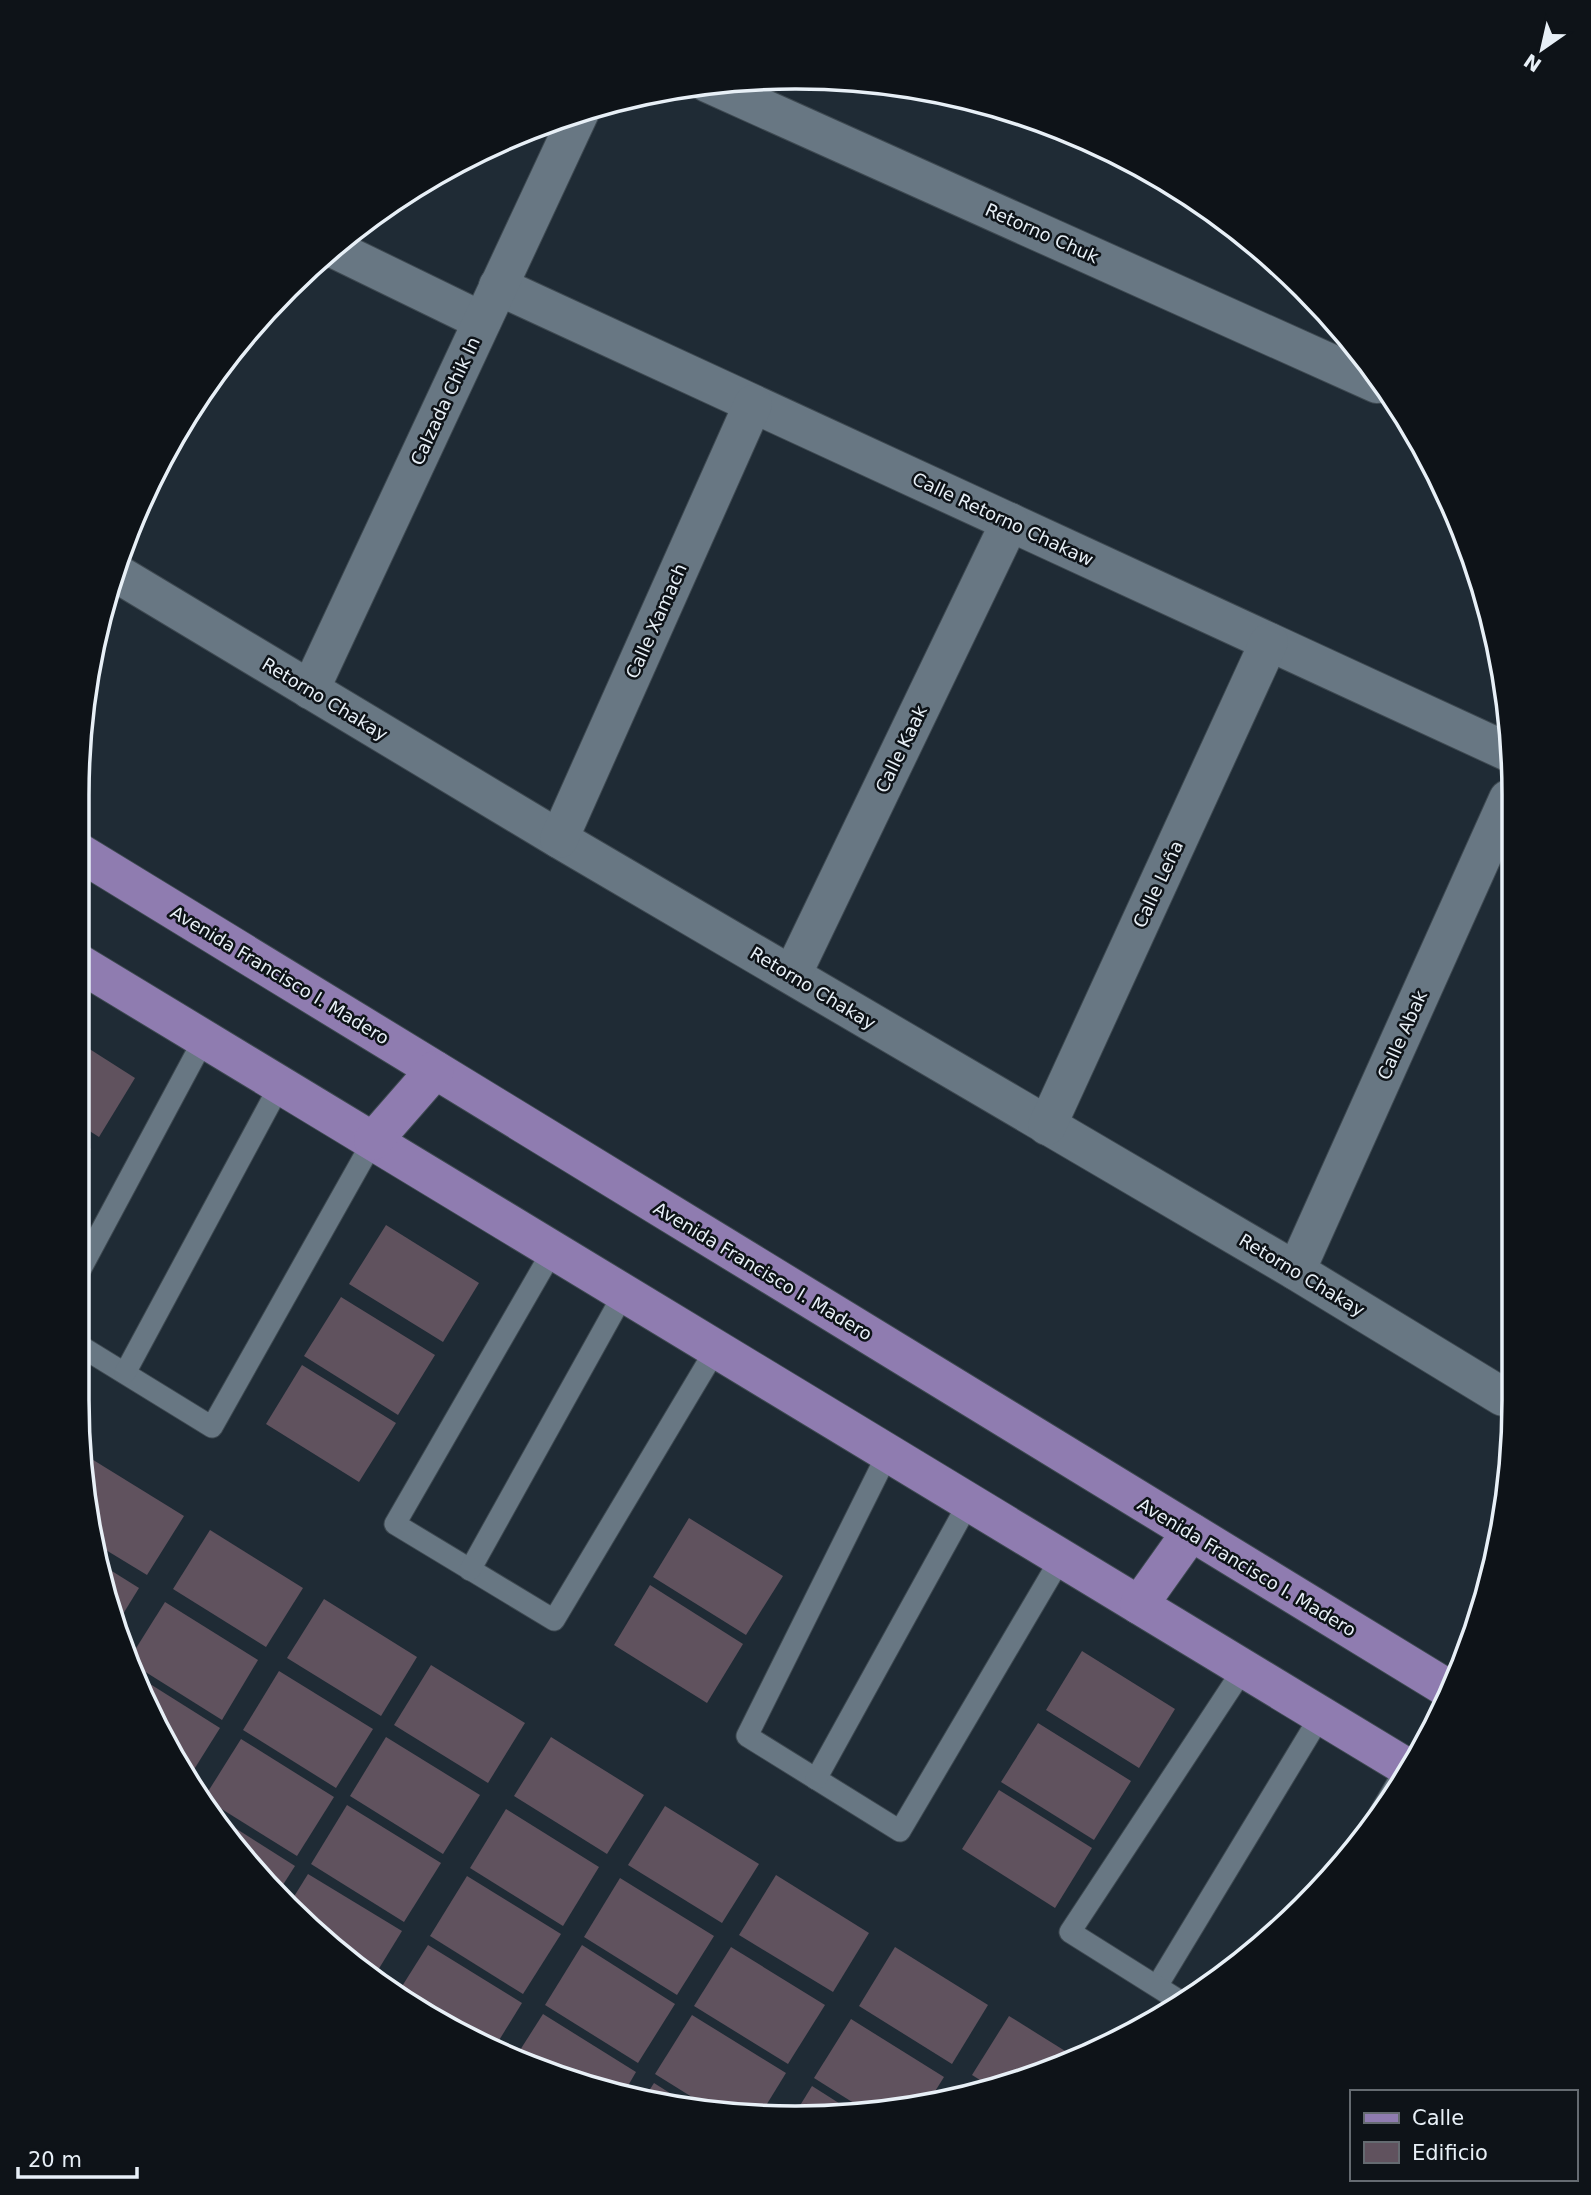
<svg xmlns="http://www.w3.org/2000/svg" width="1591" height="2195" font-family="'DejaVu Sans',sans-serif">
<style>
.building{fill:#60525e}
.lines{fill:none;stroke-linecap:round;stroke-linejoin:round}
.service-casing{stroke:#3e4951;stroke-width:23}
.minor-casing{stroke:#3e4951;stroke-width:40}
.primary-casing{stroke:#3e4951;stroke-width:40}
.service{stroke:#687783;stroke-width:21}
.minor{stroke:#687783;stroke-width:38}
.primary{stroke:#8f7cb0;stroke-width:38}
.labels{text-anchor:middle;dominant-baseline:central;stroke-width:5;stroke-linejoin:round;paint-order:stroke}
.street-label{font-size:18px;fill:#e8f0f7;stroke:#0e1318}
.rim{fill:none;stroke:#e8f0f7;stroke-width:3.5}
</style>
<rect width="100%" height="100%" fill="#1f2b35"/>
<!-- building -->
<g class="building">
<path d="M77,1041l58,37 -36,59 -22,-14z"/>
<path d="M77,1141l14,8 -14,23z"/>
<path d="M386,1225l93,58 -36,59 -94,-58z"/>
<path d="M341,1297l94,58 -37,60 -94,-59z"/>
<path d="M302,1365l94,58 -37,59 -93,-58z"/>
<path d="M90,1458l94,58 -37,59 -51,-31 -10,-79z"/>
<path d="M689,1518l94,58 -37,59 -93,-58z"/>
<path d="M210,1530l93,58 -37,59 -93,-58z"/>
<path d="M99,1563l40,25 -24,39 -13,-41z"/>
<path d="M650,1585l93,59 -36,59 -93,-58z"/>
<path d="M324,1599l93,58 -36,59 -94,-58z"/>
<path d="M165,1602l93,58 -36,60 -94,-59z"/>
<path d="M1082,1651l93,58 -36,59 -93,-58z"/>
<path d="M431,1665l94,58 -37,60 -94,-58z"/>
<path d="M279,1671l94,58 -37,59 -93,-58z"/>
<path d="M131,1672l89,56 -32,51 -56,-104z"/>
<path d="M1038,1723l93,58 -37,59 -93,-58z"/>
<path d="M386,1737l94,58 -37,59 -93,-58z"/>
<path d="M551,1737l93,58 -37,59 -93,-58z"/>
<path d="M241,1739l93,58 -37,59 -93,-58z"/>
<path d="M999,1790l93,58 -37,60 -93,-59z"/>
<path d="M347,1805l94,58 -37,59 -93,-58z"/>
<path d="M665,1806l94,58 -37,59 -94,-58z"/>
<path d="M506,1809l93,58 -36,59 -93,-58z"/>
<path d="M213,1814l82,52 -16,25 -67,-76z"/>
<path d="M308,1874l94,57 -27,44 -54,-36 -31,-36z"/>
<path d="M776,1875l93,58 -36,59 -94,-57z"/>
<path d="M467,1876l94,58 -38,60 -93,-58z"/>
<path d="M620,1878l94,58 -37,59 -93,-58z"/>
<path d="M428,1945l94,58 -29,47 -15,-6 -79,-53z"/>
<path d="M582,1945l93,59 -37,59 -93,-58z"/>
<path d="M731,1947l94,58 -37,59 -94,-58z"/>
<path d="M895,1947l93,58 -36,59 -93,-58z"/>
<path d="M543,2014l93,58 -14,24 -13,-3 -94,-35z"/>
<path d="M692,2015l94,58 -24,39h-46l-61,-38z"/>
<path d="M1009,2016l69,43 -7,4 -83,22 -16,-10z"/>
<path d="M851,2019l93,58 -15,24 -40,11h-21l-54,-34z"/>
<path d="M654,2083l44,28 -55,-11z"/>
<path d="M812,2086l41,26h-57z"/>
</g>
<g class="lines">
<defs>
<g id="service">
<path d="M553,1250l-158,274 159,96 162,-271"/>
<path d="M77,1276l127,-237"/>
<path d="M77,1344l135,83 161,-286"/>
<path d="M125,1373l155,-288"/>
<path d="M888,1453l-141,283 153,95 161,-273"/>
<path d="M470,1570l154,-277"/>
<path d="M816,1779l153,-277"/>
<path d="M1372,1826l35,-59"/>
<path d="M1157,1986l164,-271"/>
<path d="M1183,2003l-113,-71 174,-264"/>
</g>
<g id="minor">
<path d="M707,83l670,301"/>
<path d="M332,248l150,73"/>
<path d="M498,286l1010,466"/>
<path d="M116,573l443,266 737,432 207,126 9,-1"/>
<path d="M310,690l270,-578"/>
<path d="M559,839l194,-435"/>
<path d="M792,975l218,-453"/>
<path d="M1047,1126l222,-484"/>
<path d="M1296,1271l212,-472"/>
</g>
<g id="primary">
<path d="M77,851l1373,839"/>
<path d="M77,962l1331,806"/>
<path d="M373,1141l62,-71"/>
<path d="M1139,1605l52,-73"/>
</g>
</defs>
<!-- service casing -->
<use href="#service" class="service-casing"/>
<!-- minor casing -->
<use href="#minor" class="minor-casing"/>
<!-- primary casing -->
<use href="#primary" class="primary-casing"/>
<!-- service -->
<use href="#service" class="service"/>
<!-- minor -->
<use href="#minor" class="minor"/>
<!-- primary -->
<use href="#primary" class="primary"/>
</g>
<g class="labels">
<!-- street labels -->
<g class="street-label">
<text transform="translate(1042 233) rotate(24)">Retorno Chuk</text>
<text transform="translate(445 401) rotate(-65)">Calzada Chik In</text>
<text transform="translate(1003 519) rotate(25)">Calle Retorno Chakaw</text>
<text transform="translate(656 621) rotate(-66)">Calle Xamach</text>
<text transform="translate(325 699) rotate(31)">Retorno Chakay</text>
<text transform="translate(901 749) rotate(-64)">Calle Kaak</text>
<text transform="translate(1158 884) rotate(-65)">Calle Leña</text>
<text transform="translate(280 975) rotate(31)">Avenida Francisco I. Madero</text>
<text transform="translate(813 988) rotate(31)">Retorno Chakay</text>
<text transform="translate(1402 1035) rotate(-66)">Calle Abak</text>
<text transform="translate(763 1271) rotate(31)">Avenida Francisco I. Madero</text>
<text transform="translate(1302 1275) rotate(31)">Retorno Chakay</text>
<text transform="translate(1247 1567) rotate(31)">Avenida Francisco I. Madero</text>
</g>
</g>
<!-- crop -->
<path d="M0 0H1591V2195H0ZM795 89H796A706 706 0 0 1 1502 795V1400A706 706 0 0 1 796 2106H795A706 706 0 0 1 89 1400V795A706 706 0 0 1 795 89Z" fill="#0e1318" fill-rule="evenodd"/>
<path class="rim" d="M795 89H796A706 706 0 0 1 1502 795V1400A706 706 0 0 1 796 2106H795A706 706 0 0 1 89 1400V795A706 706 0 0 1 795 89Z"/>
<!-- legend -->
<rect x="1350" y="2090" width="228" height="91" fill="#0e1318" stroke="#656b71" stroke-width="2"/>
<rect x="1364" y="2113" width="35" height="10" fill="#8f7cb0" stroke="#656b71" stroke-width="2"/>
<text x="1412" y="2125" font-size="21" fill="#e8f0f7">Calle</text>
<rect x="1364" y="2142" width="35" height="21" fill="#60525e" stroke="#656b71" stroke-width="2"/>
<text x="1412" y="2160" font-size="21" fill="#e8f0f7">Edificio</text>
<!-- north arrow -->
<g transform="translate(1542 49) rotate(214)" stroke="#0e1318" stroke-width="5" paint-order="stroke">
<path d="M0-5L12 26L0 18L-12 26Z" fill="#e8f0f7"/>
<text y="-10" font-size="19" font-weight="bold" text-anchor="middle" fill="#e8f0f7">N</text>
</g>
<!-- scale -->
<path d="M18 2167v10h119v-10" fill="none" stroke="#e8f0f7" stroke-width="3.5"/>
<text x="28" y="2167" font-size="21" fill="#e8f0f7" stroke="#0e1318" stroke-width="5" paint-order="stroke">20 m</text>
</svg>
